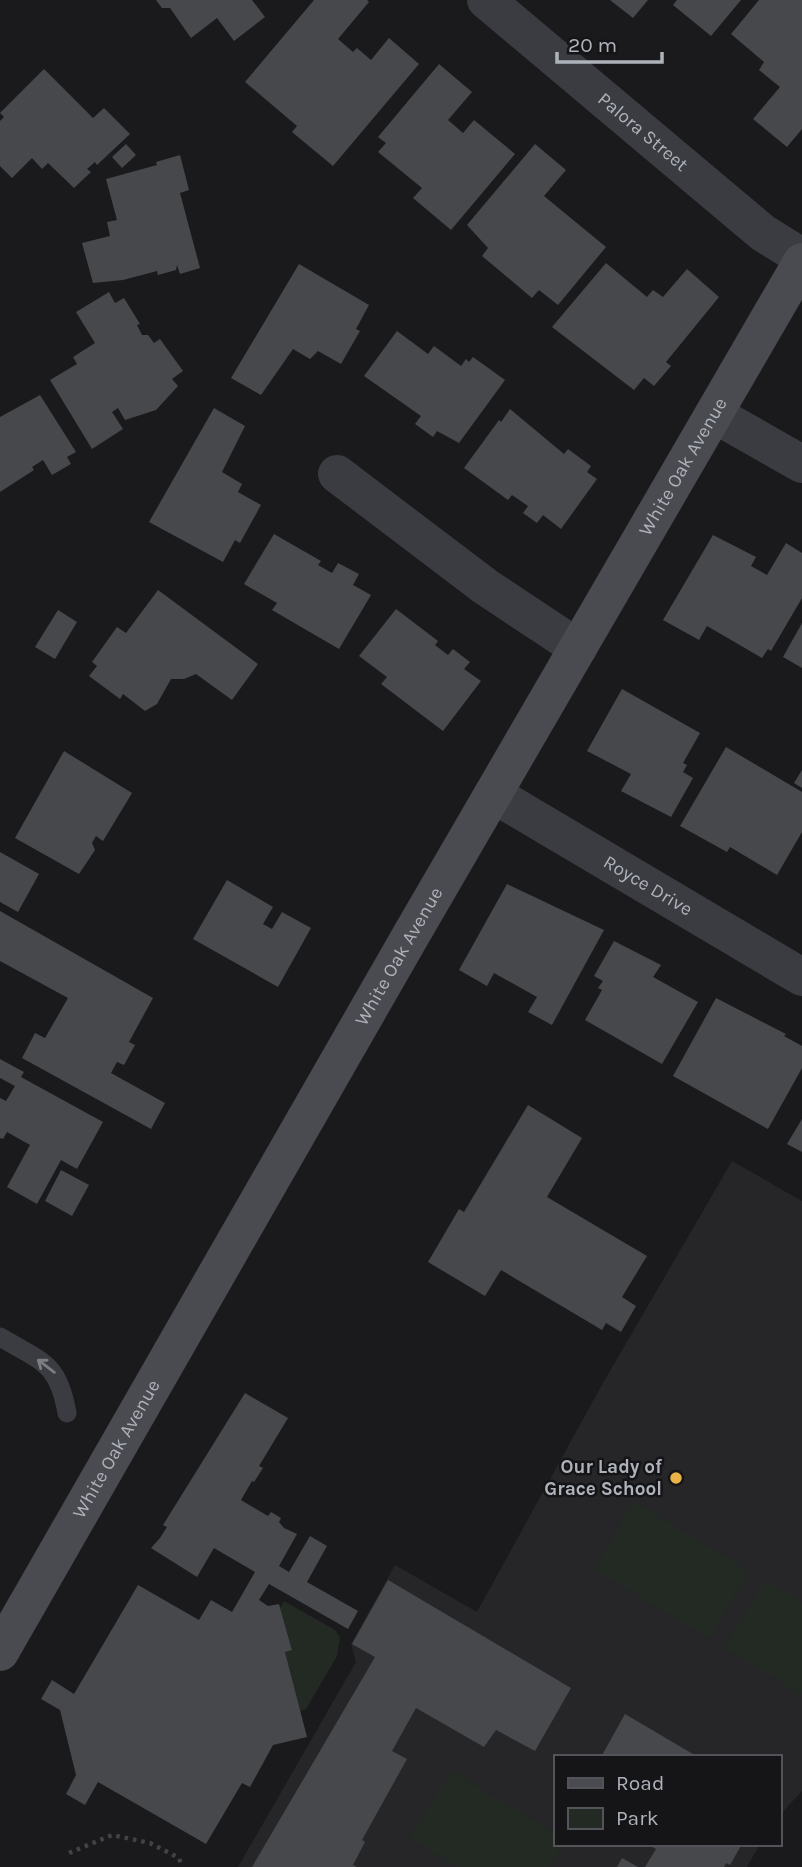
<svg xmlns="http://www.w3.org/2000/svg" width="802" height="1867" font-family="Karla,sans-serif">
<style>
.built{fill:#262629}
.green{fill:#222a23}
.building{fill:#47484c}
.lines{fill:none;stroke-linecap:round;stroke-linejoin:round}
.path{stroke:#424348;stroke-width:4.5;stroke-dasharray:3.5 5;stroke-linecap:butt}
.lane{stroke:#3b3c41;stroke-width:19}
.street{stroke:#3b3c41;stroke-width:38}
.secondary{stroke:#4a4b51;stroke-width:38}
.oneway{stroke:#7a7d84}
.poi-dot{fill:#e8b347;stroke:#151517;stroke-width:2.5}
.labels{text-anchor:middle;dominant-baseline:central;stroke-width:5;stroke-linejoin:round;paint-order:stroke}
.street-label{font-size:19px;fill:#aeb2bb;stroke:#151517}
.poi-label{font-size:19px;font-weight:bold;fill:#aeb2bb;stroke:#151517;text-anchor:end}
</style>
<rect width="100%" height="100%" fill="#1a1a1c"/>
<!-- built -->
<path class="built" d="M732,1161l70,40v590l-23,25v-59h-224v87h205l-13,23h-509l118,-205 -5,-18 44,-79 82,47 122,-222z"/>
<!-- green -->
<g class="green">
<path d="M634,1502l115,69 -40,68 -115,-70z"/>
<path d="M765,1580l37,22v93l-78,-47z"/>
<path d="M284,1601l51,29 5,7 -3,19 -31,53 -6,2 -15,-59 7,-3 -12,-41z"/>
<path d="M451,1771l104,62v11h8l-13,23h-92l-48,-28z"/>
</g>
<!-- building -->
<g class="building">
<path d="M156,0h96l13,17 -31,24 -17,-23 -26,20 -21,-30h-8z"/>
<path d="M314,0h53l2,2 -31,37 15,13 4,-4 14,12 18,-22 30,26 -86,102 -41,-34 5,-6 -52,-44z"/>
<path d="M610,0h38l-15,18z"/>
<path d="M677,0h64l-30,36 -38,-31z"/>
<path d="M759,0h43v129l-15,18 -34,-28 27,-32 -21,-17 5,-8 -33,-28z"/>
<path d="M439,64l33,28 -24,28 15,13 11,-13 41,34 -64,76 -38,-32 9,-10 -44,-36 8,-9 -8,-6z"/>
<path d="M44,69l49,49 11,-10 26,26 -33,31 -2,-3 -8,7 4,3 -17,16 -26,-25 -6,6 -10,-11 -20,20 -12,-12v-45l4,-4 -4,-4z"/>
<path d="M126,144l10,11 -14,13 -10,-11z"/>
<path d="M535,144l31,26 -22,26 62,51 -48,58 -19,-15 -7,8 -50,-42 6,-8 -21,-23z"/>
<path d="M180,155l9,35 -9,3 20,75 -20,6 -3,-9 -1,5 -18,5 -1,-4 -34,9 -30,3 -11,-40 28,-7 -3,-14 10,-2 -11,-41 51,-14 -1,-3z"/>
<path d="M606,263l41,34 6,-7 10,7 24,-28 32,28 -53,65 5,4 -17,20 -10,-8 -10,12 -82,-63z"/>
<path d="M299,264l70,41 -13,24 4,2 -19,33 -23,-13 -8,8 -17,-10 -32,46 -30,-17z"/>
<path d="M109,292l6,11 9,-5 16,26 -3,1 5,10h6l6,8 6,-4 23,32 -11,8 6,7 -22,24 -31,10 -7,-12 -6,4 11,17 -31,20 -42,-69 27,-16 -4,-7 22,-14 -19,-31z"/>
<path d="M397,331l31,23 6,-8 27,20 5,-7 3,3 4,-5 32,23 -46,63 -22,-12 -4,6 -18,-13 6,-8 -57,-40z"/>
<path d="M40,395l36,57 -9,5 4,7 -19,11 -9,-15 -11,7 2,3 -34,22v-75z"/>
<path d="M214,408l31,18 -23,46 20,12 -4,8 23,13 -21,38 -5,-3 -12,22 -74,-40z"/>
<path d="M510,409l54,45 4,-5 23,17 -4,6 10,7 -36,50 -18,-14 -6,8 -14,-10 5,-7 -16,-11 -4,5 -44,-32 35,-48 2,2z"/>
<path d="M274,534l47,27 -3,4 14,8 6,-10 21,11 -6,11 18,10 -32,54 -67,-39 5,-7 -33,-19z"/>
<path d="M713,535l43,22 -5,9 16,9 19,-32 16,10v45l-31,53 -3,-2 -6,9 -55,-32 -8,14 -36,-20z"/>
<path d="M158,590l100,74 -26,36 -36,-26 -12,5h-13l-14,25 -12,7 -22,-17 -3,5 -31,-23 8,-10 -5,-4 25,-35 9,6z"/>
<path d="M396,609l42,32 -3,4 13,10 5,-6 17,13 -6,7 17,12 -38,50 -62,-47 6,-7 -28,-21z"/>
<path d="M58,610l19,12 -22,37 -20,-12z"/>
<path d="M802,623v45l-19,-11z"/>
<path d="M622,689l78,44 -17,30 4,2 -4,7 10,6 -22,39 -50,-26 10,-17 -44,-23z"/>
<path d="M726,747l76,45v40l-25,43 -47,-28 -3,5 -47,-26z"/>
<path d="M64,751l68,42 -29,48 -7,-5 -4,7 3,7 -16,24 -64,-36z"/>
<path d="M802,770v18l-8,-5z"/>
<path d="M0,852l39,22 -21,38 -18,-10z"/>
<path d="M227,880l46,27 -10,17 9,5 10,-17 29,16 -33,59 -85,-48z"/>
<path d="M507,884l97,46 -52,95 -24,-13 9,-15 -43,-24 -7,13 -28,-16z"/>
<path d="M0,911l153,87 -24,44 6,3 -11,20 -7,-3 -6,11 54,30 -14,26 -129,-71 13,-25 10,5 23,-40 -68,-37z"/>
<path d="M614,941l47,24 -8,12 45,25 -36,62 -77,-44 17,-30 -4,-2 5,-7 -9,-5z"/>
<path d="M716,998l70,36 -2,2 18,10v22l-34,61 -95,-53z"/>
<path d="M0,1059l24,13 -3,5 82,45 -26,47 -16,-9 -24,44 -30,-17 23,-42 -23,-13 -4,7 -3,-1v-40l6,3 9,-15 -15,-8z"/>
<path d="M528,1105l54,33 -35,59 100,59 -25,41 14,9 -15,26 -15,-9 -4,7 -101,-60 -16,26 -57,-34 31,-53 5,3z"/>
<path d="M802,1119v33l-15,-8z"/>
<path d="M61,1170l28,15 -17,31 -27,-15z"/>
<path d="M245,1393l43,25 -29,48 4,2 -9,14 -2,-1 -11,19 27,16 3,-4 10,6 -2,4 5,6 13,6 -18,32 10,6 21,-36 17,10 -20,36 51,29 -10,18 -79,-45 -10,16 9,6 11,-2 13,46 -7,2 22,85 -34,8 -23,42 -8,-4 -36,61 -108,-62 -13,23 -19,-11 10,-19 -16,-65 -19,-11 11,-19 22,14 64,-109 61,35 12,-20 21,12 23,-40 -41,-24 -17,29 -46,-29 9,-10 7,-11 -4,-2z"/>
<path d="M388,1580l183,108 -36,63 -39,-21 -12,17 -68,-39 -24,43 15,8 -45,81 3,2 -12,23 4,2h-105l123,-210 -23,-13z"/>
<path d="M625,1714l73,43h-97z"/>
<path d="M646,1844h96l-12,21 -4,-2 -2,4h-79l11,-18z"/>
<path d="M622,1858l16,9h-21z"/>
</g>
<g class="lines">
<!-- path -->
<path class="path" d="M69,1853l43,-18 38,8 29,15 3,9"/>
<!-- lane -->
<path class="lane" d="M0,1337c42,25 58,25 67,76"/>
<!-- street -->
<g class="street">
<path id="s1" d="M486,0l277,233 39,24"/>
<path d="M714,414l88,50"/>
<path d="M337,474l149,113 92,61"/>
<path id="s2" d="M493,794l309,183"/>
</g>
<!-- secondary -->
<path class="secondary" id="s3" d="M0,1652l407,-710 395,-680"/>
</g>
<!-- one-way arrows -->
<defs><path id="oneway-shaft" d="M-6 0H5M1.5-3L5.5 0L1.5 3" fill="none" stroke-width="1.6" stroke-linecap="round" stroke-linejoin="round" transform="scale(1.75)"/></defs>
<use class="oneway" href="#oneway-shaft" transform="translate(46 1366) rotate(-143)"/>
<!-- markers -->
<circle class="poi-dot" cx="676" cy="1478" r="7"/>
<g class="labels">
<!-- street labels -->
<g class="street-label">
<text stroke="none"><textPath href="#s1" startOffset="205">Palora Street</textPath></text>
<text stroke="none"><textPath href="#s3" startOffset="1368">White Oak Avenue</textPath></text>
<text stroke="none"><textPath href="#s2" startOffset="180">Royce Drive</textPath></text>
<text stroke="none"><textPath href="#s3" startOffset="802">White Oak Avenue</textPath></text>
<text stroke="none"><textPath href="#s3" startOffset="234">White Oak Avenue</textPath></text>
</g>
<!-- poi labels -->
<g class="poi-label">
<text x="662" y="1467">Our Lady of<tspan x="662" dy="22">Grace School</tspan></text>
</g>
</g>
<!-- legend -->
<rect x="554" y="1755" width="228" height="91" fill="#151517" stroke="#525459" stroke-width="2"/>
<rect x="568" y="1778" width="35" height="10" fill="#4a4b51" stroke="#525459" stroke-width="2"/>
<text x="616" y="1790" font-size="21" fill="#aeb2bb">Road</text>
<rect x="568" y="1808" width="35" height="21" fill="#222a23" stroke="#525459" stroke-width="2"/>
<text x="616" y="1825" font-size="21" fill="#aeb2bb">Park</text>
<!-- scale -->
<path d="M557 52v10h105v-10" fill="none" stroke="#aeb2bb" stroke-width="3.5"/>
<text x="568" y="52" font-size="21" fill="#aeb2bb" stroke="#151517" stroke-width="5" paint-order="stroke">20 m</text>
</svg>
